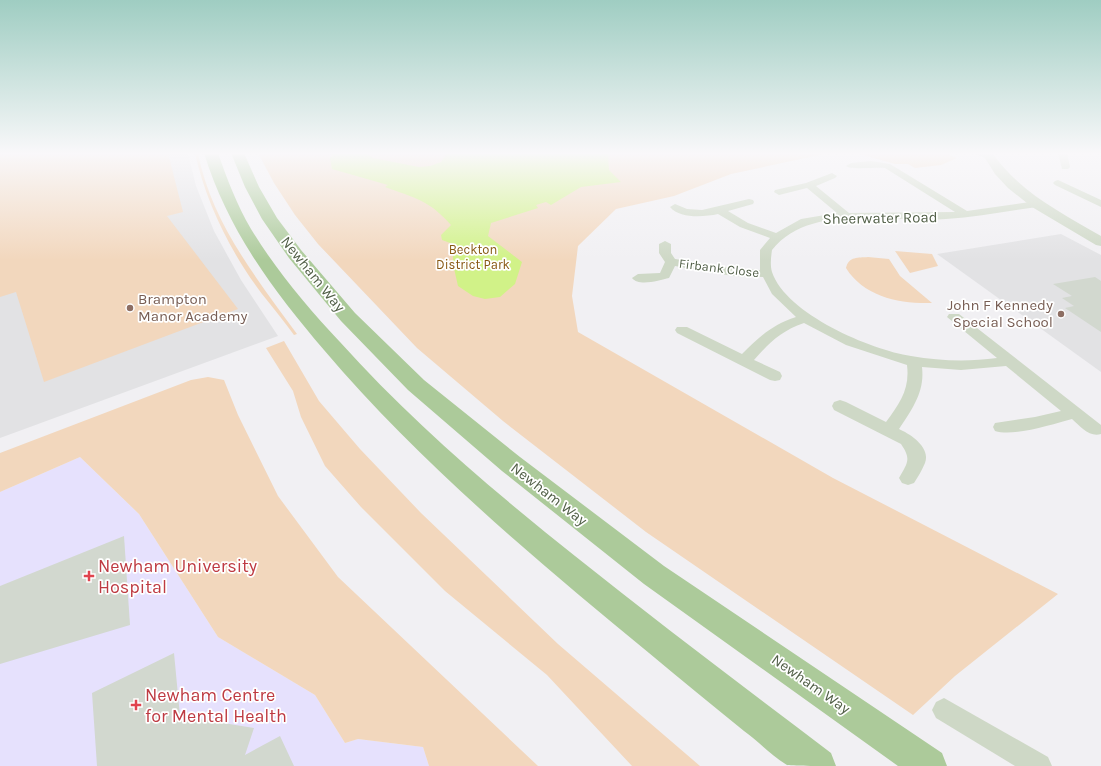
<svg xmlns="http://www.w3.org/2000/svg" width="1101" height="766" font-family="Karla,sans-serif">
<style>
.education{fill:#e2e2e4}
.medical{fill:#e6e1fd}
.green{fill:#f2d7bd}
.water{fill:#d1f288}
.building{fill:#d2d8cf}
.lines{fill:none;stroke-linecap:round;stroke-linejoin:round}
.minor{fill:#ced8c6;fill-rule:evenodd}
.tertiary{fill:#ced8c6;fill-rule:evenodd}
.trunk{fill:#acca9a;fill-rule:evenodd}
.education-dot{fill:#8d6e63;stroke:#fff;stroke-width:1.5}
.health-dot{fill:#e0444e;stroke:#fff;stroke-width:1.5}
.labels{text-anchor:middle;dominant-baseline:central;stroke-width:3.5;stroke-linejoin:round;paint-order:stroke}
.far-park-label{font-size:13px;fill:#875812;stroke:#fff}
.far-street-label{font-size:13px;fill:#515f47;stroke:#fff}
.street-label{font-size:15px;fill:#515f47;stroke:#fff}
.education-label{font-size:15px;fill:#785e54;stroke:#fff;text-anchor:start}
.near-health-label{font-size:18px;fill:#be3a42;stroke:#fff;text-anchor:start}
</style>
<rect width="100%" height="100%" fill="#f1f0f3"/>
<!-- education -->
<g class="education">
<path d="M0,153h188l8,33 18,45 27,49 37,56 -278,102z"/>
<path d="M1061,234l40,21v117l-164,-118z"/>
</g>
<!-- medical -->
<path class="medical" d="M80,457l59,57 79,123 97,58 30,48 13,-4 65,8 6,19h-429v-274z"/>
<!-- green -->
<g class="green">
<path d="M0,153h168l15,59 -16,4 71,93 -194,73 -28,-90 -16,5z"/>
<path d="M195,153h3c13,69 59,126 99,181l-3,1c-10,-14 -21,-27 -32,-41 -31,-41 -56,-91 -67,-141z"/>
<path d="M258,153h571l-98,21 -57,22 -58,13 -38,37 -6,50 6,36 255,146 225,116 -103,82 -42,39 -267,-183 -143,-111 -86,-73 -99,-104 -23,-29 -21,-32z"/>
<path d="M856,153h89l12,5 -16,7 -26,3 -7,-4h-13z"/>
<path d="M895,251l37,3 6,12 -28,7z"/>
<path d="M868,257l21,2 11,17 32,27c-32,1 -68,-6 -86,-35 3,-12 12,-10 22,-11z"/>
<path d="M284,341l35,60 41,48 61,64 137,131 142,122h-68l-85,-91 -102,-84 -84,-84 -36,-41 -24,-49 -8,-26 -27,-43z"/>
<path d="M208,377l16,3 14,35 40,81 60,81 200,189h-109l-6,-19 -65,-8 -13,4 -30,-48 -97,-58 -79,-123 -59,-57 -80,35v-39l191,-73z"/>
</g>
<!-- water -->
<path class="water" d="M365,153l8,5 46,9 11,-1 11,-4 5,-7 -1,-2h166l-3,3 1,14 12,12 -40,5 -30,18 -5,-3 -10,3 2,3 -47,15 -3,13 34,26 -7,22 -15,13 -15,2 -12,-3 -15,-10 -5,-22v-20l-11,-4 -1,-5 10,-10c-22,-25 -36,-27 -66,-38l3,-2 -56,-16 -2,-11 3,-3 -5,-1z"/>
<!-- building -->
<g class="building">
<path d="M1095,277l6,4v51l-36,-24 9,-2 -12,-8 10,-2 -19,-12z"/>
<path d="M124,536l6,89 -130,39v-78z"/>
<path d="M174,653l6,63 74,12 -9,27 35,-19 14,30h-197l-5,-73z"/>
</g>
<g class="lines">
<!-- minor -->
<g class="minor">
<path d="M1058,153h9l3,14 -2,2h-6z"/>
<path d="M871,161l19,3 77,47 70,-10 5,3 -5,3c-30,4 -61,10 -91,12 -55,4 -136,-17 -174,31 -1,7 -2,15 0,22 14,42 99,78 139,84 29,5 57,6 86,2l-50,-41 2,-3h10l142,111v9c-11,4 -21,-8 -29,-15 -19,5 -58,18 -77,12l-2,-4 2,-4 40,-6 26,-6 -55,-45 -45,4 -39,-3c3,25 -10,42 -23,62 11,5 32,18 26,34 -3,7 -7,14 -11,20l-6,2 -6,-2 -3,-5c8,-15 13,-18 2,-34l-67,-34 -2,-4 2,-4 6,-2 6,2 40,20c14,-19 24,-33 21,-57l-61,-20 -42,-22c-23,8 -34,19 -50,37l26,12 2,4 -2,4 -5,1 -5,-1 -93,-47 -2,-3 2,-3h10l55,27c18,-18 30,-29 54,-37l-24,-23 -9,-17 -30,-1 -58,-10 -6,12c-9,2 -30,9 -37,0l6,-4 22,-1 5,-11 -6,-9v-9l6,-3 6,3v9l4,6 58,9 27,2v-20l10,-12 -30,-11 -22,-13c-14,3 -38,5 -48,-7l5,-3 12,5 15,1 47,-11 4,1 1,2 -1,2 -25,7 20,12 28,10 25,-14 36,-6 -30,-25 -28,7 -5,-3 1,-2 31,-7 26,-10 5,3 -2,2 -19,8 33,27 106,-1 -70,-44c-9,-1 -35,2 -39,-2l5,-3z"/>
<path d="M1058,180l43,20v7l-46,-22 -2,-2 2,-2z"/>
<path d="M944,698l104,59 4,9h-37l-79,-48 -4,-8 4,-8z"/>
</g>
<!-- tertiary -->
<path class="tertiary" d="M973,153l20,1c28,39 67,58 108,82v10l-5,-1 -64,-38 -24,-19 -13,-14 -10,-16z"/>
<!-- trunk -->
<g class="trunk">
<path d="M204,153h14c9,26 19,52 33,76 25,41 56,78 89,113 71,79 152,148 235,214 84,67 170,132 256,197l5,13c-11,0 -41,0 -49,-1 -15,-9 -29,-24 -43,-34 -32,-26 -64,-52 -95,-78 -114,-94 -229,-190 -325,-303 -52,-61 -96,-120 -120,-197z"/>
<path d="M231,153h13l15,34 18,31 24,32 54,63 69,67 96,77 144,109 278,187 5,13h-49l-254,-182 -142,-113 -94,-81 -67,-69 -52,-63 -27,-39 -17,-32z"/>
</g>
</g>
<!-- sky -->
<linearGradient id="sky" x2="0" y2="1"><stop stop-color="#9fcdc2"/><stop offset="0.59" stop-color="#f9f8fa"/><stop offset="1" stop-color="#f9f8fa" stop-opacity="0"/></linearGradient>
<rect width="1101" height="260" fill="url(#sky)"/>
<!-- markers -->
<g class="education-dot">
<circle cx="130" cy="308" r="4"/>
<circle cx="1061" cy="314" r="4"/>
</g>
<g class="health-dot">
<path d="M87 570h4v4h4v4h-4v4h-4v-4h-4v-4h4z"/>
<path d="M134 699h4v4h4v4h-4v4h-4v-4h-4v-4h4z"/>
</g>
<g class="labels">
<!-- far-park labels -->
<g class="far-park-label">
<text x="473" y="249">Beckton<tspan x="473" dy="15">District Park</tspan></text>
</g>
<!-- far-street labels -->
<g class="far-street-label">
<text transform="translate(719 268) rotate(7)">Firbank Close</text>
</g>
<!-- street labels -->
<g class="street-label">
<text transform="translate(880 218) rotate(-1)">Sheerwater Road</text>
<text transform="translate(313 274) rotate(51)">Newham Way</text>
<text transform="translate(549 494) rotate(38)">Newham Way</text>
<text transform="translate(811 684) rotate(35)">Newham Way</text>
</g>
<!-- education labels -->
<g class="education-label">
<text x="138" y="299">Brampton<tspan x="138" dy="17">Manor Academy</tspan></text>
<text x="1053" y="305" text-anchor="end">John F Kennedy<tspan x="1053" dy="17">Special School</tspan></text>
</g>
<!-- near-health labels -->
<g class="near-health-label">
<text x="98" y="566">Newham University<tspan x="98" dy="21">Hospital</tspan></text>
<text x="145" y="695">Newham Centre<tspan x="145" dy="21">for Mental Health</tspan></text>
</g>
</g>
</svg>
